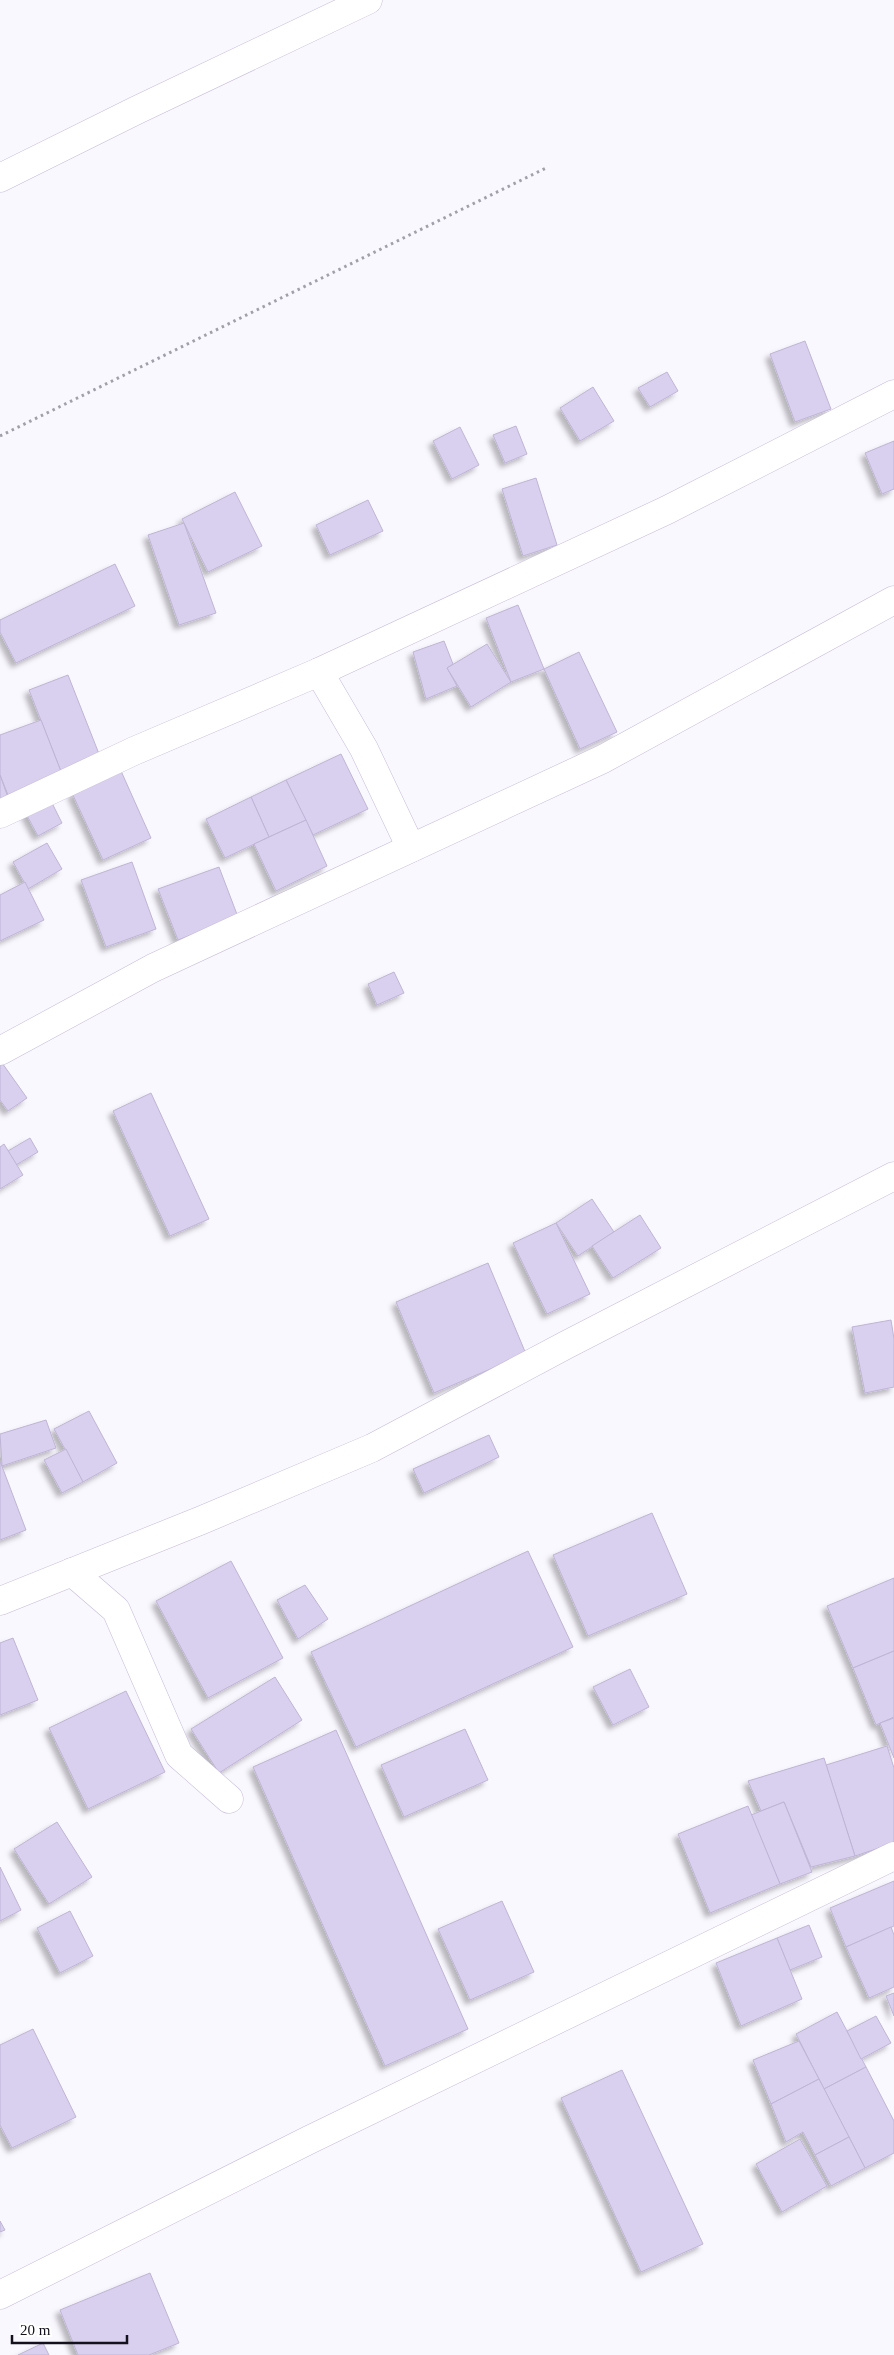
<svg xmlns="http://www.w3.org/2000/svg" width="894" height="2355" font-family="'Times New Roman',serif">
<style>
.building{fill:#d9cfee;stroke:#beb4d5;filter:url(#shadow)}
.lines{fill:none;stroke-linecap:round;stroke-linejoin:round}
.minor-casing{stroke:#c5bbdc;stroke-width:29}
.path{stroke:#a19fa8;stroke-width:3;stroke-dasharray:2.5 4;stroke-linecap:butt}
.minor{stroke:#fff;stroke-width:28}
</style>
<defs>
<filter id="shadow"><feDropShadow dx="-4.5" dy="4.5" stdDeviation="2.5" flood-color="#0004"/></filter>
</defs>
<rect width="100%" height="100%" fill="#faf8ff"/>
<!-- building -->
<g class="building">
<path d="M805,341l26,68 -36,13 -25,-68z"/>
<path d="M667,372l11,19 -28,16 -12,-19z"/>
<path d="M593,387l21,34 -34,20 -20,-33z"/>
<path d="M516,426l11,28 -22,9 -12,-28z"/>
<path d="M460,427l19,38 -27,14 -19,-38z"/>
<path d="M894,441v48l-12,5 -17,-41z"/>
<path d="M536,478l21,67 -34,11 -21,-67z"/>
<path d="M235,492l27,54 -54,26 -26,-53z"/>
<path d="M368,500l15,31 -53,24 -14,-30z"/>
<path d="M184,523l32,90 -37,12 -31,-90z"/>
<path d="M115,564l20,42 -119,57 -16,-31v-12z"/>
<path d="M518,605l26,64 -33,13 -25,-64z"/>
<path d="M444,641l9,23 -6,4 10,18 -31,13 -13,-47z"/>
<path d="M487,644l24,38 -40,25 -24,-39z"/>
<path d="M579,652l38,80 -37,17 -36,-80z"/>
<path d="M68,675l33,84 -39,15 -33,-84z"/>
<path d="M41,720l21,54 -54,21 -8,-20v-40z"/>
<path d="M341,754l27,55 -55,26 -27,-55z"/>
<path d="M121,771l30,67 -48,22 -31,-67z"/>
<path d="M0,775l10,28 -10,4z"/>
<path d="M286,780l20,40 -37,17 -18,-40z"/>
<path d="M251,797l18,40 -44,21 -19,-39z"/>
<path d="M50,799l12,24 -24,13 -13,-24z"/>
<path d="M306,820l21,46 -51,25 -22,-47z"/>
<path d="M47,843l15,26 -34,20 -15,-27z"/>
<path d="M132,862l24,67 -50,18 -25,-67z"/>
<path d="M219,867l19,50 -60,23 -20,-51z"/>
<path d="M25,882l19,38 -44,21v-46z"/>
<path d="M394,972l10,21 -27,12 -9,-21z"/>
<path d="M0,1060l27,38 -19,13 -8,-11z"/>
<path d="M151,1093l58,126 -39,17 -57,-125z"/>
<path d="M30,1138l8,14 -22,13 -8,-14z"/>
<path d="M4,1144l19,31 -23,14v-42z"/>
<path d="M592,1199l22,33 -36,24 -22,-33z"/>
<path d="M640,1215l21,33 -48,30 -21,-32z"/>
<path d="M556,1223l34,71 -43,20 -34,-71z"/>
<path d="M488,1263l38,91 -92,39 -38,-91z"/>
<path d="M891,1320l3,19v48l-29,6 -13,-66z"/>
<path d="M89,1411l28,52 -34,19 -29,-53z"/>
<path d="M46,1420l10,28 -54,18 -2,-32z"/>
<path d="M489,1435l10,22 -75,36 -11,-24z"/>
<path d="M66,1449l17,33 -21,11 -18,-33z"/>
<path d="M0,1461l26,69 -26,10z"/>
<path d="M652,1513l35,81 -99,42 -35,-81z"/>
<path d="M528,1551l45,96 -217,100 -45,-95z"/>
<path d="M231,1561l52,97 -75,40 -52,-97z"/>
<path d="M894,1578v73l-41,17 -26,-62z"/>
<path d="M305,1585l23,34 -30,20 -21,-39z"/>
<path d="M13,1638l25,62 -38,15v-72z"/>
<path d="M894,1651v66l-18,8 -23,-57z"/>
<path d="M630,1669l19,38 -36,18 -20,-38z"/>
<path d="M275,1677l27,43 -83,53 -28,-44z"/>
<path d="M126,1691l39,81 -77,37 -39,-81z"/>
<path d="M894,1718v40l-14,-35z"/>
<path d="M465,1729l23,51 -84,37 -23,-52z"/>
<path d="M336,1730l132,299 -83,37 -132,-299z"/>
<path d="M887,1746l7,22v75l-39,13 -29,-91z"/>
<path d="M824,1758l31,98 -44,11 -27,-65 -23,9 -13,-30z"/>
<path d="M784,1802l28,70 -32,12 -29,-69z"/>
<path d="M748,1806l32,78 -70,29 -32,-79z"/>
<path d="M57,1822l35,55 -43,27 -35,-55z"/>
<path d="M0,1867l21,43 -21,11z"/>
<path d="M894,1881v45l-48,21 -16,-39z"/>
<path d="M502,1901l32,71 -64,28 -32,-71z"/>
<path d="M70,1911l23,45 -33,17 -23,-45z"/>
<path d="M809,1925l13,32 -32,13 -13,-32z"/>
<path d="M891,1927l3,8v52l-25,11 -23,-51z"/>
<path d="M777,1938l25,61 -61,27 -25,-63z"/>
<path d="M894,1993v23l-8,-20z"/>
<path d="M837,2012l29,55 -42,22 -28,-55z"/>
<path d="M876,2016l15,27 -30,16 -14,-28z"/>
<path d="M33,2029l43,88 -64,31 -12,-23v-80z"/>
<path d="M799,2041l20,38 -48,25 -18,-44z"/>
<path d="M866,2067l28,54v32l-29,15 -41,-79z"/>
<path d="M622,2070l81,174 -62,28 -80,-174z"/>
<path d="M819,2079l30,58 -34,18 -12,-23 -17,10 -15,-38z"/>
<path d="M849,2137l16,31 -34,18 -16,-31z"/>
<path d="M800,2139l27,47 -45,26 -26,-48z"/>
<path d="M0,2221l5,9 -5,2z"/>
<path d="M150,2273l29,70 -30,12h-71l-18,-45z"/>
<path d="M43,2343l6,12h-31z"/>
</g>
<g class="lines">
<defs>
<g id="minor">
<path d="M0,178l137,-68 231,-110"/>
<path d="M0,814l134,-63 185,-79"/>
<path d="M411,848l-47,-99 -45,-77 348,-162 227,-116"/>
<path d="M0,1051l153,-83 450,-209 291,-159"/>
<path d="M72,1572l44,38 63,145 50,44"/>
<path d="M0,1601l202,-81 170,-72 194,-103 328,-169"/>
<path d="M0,2295l309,-155 585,-284"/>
</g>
</defs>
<!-- minor casing -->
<use href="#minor" class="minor-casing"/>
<!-- path -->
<path class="path" d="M0,436l546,-268"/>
<!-- minor -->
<use href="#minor" class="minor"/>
</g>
<!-- scale -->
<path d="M12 2335v8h115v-8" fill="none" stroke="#14111c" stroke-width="2.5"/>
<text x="20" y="2335" font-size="15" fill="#14111c" stroke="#ffffff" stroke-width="4" paint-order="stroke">20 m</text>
</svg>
